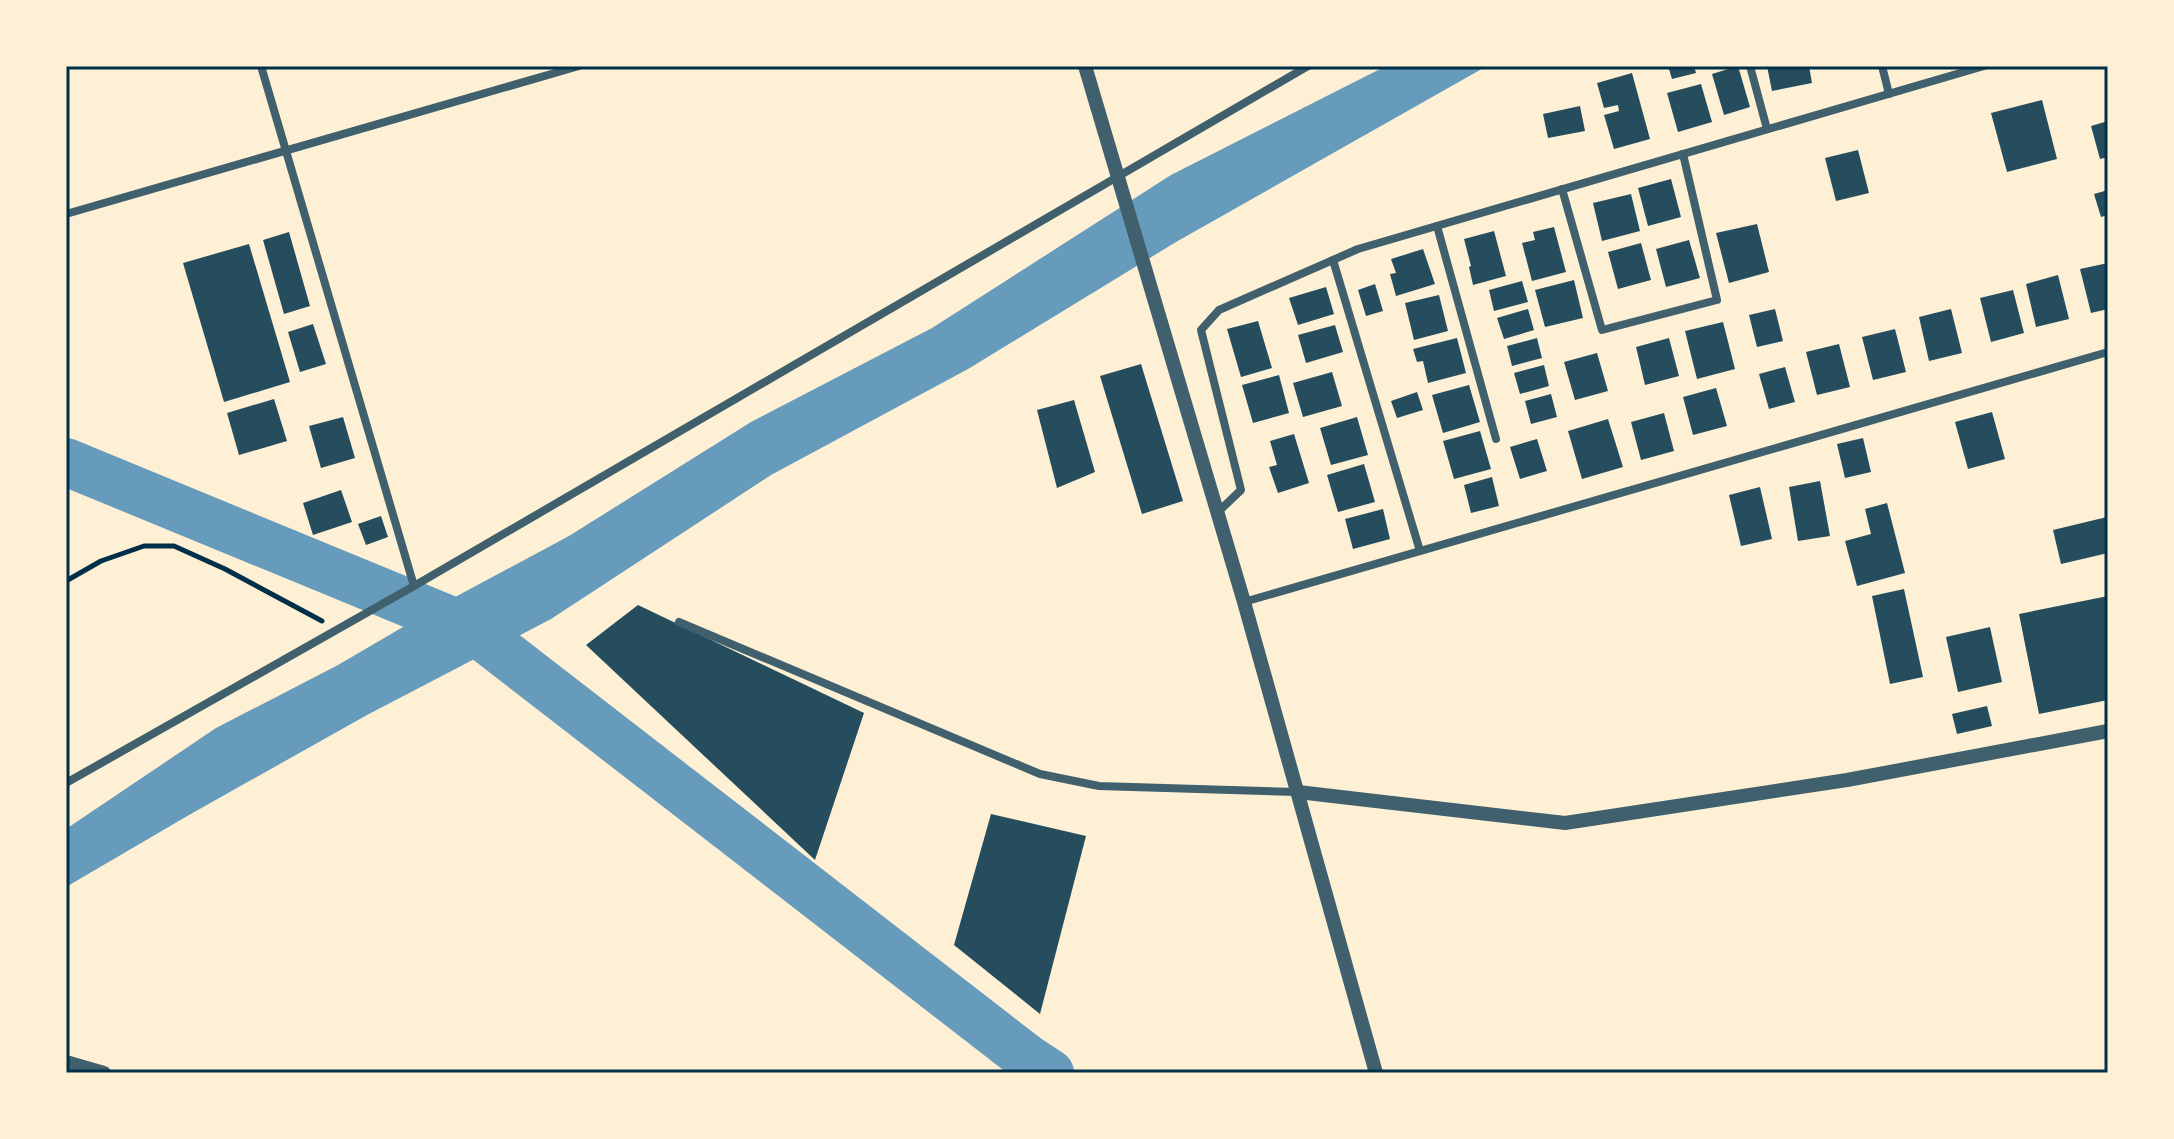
<svg xmlns="http://www.w3.org/2000/svg" width="2174" height="1139" font-family="Mulish,sans-serif">
<style>
.water{fill:#669bbc}
.lines{fill:none;stroke-linecap:round;stroke-linejoin:round}
.river{stroke:#669bbc;stroke-width:48}
.building{fill:#264d5e}
.path{stroke:#003049;stroke-width:5}
.minor{stroke:#3f606c;stroke-width:8}
.tertiary{stroke:#3f606c;stroke-width:14}
.neatline{fill:none;stroke:#003049;stroke-width:3}
</style>
<rect width="100%" height="100%" fill="#fdf0d5"/>
<!-- water -->
<path class="water" d="M1386,66h101l-311,176 -208,127 -197,106 -220,144 -184,96 -178,100 -123,72v-58l150,-101 122,-63 106,-62 125,-67 182,-114 181,-94 239,-153z"/>
<g class="lines">
<!-- river -->
<path class="river" d="M66,462l408,168 553,428 23,15"/>
</g>
<!-- building -->
<g class="building">
<path d="M1668,66h26l2,7 -24,6z"/>
<path d="M1738,66l12,41 -26,8 -12,-41z"/>
<path d="M1767,66h42l3,17 -40,8z"/>
<path d="M1632,73l18,66 -36,10 -10,-34 15,-4 -1,-6 -14,3 -7,-25z"/>
<path d="M1701,84l11,38 -34,10 -11,-39z"/>
<path d="M2042,100l15,59 -50,13 -16,-59z"/>
<path d="M1580,106l5,25 -37,7 -5,-24z"/>
<path d="M2108,121v36l-8,2 -9,-33z"/>
<path d="M1858,150l11,43 -33,8 -11,-43z"/>
<path d="M1671,179l10,38 -33,9 -10,-38z"/>
<path d="M2108,190v25l-7,2 -7,-23z"/>
<path d="M1631,194l9,37 -38,10 -9,-38z"/>
<path d="M1757,224l12,48 -40,11 -13,-50z"/>
<path d="M1554,227l12,45 -34,9 -10,-38 13,-3 -2,-8z"/>
<path d="M1494,231l12,45 -33,9 -4,-18 2,-1 -7,-27z"/>
<path d="M289,232l21,74 -26,8 -21,-74z"/>
<path d="M1689,240l11,38 -34,9 -10,-38z"/>
<path d="M1641,243l10,37 -33,9 -10,-37z"/>
<path d="M249,244l41,138 -66,20 -41,-139z"/>
<path d="M1423,249l12,35 -39,12 -6,-22 6,-1 -5,-14z"/>
<path d="M2108,263v46l-17,4 -11,-44z"/>
<path d="M2058,275l11,44 -33,8 -10,-43z"/>
<path d="M1574,280l9,38 -38,9 -10,-37z"/>
<path d="M1522,281l6,21 -34,9 -5,-21z"/>
<path d="M1375,284l8,27 -17,5 -8,-26z"/>
<path d="M1326,287l8,27 -36,11 -9,-27z"/>
<path d="M2013,290l11,43 -33,9 -11,-44z"/>
<path d="M1439,295l9,36 -34,9 -9,-37z"/>
<path d="M1528,309l6,21 -30,9 -7,-21z"/>
<path d="M1775,309l8,32 -26,6 -8,-32z"/>
<path d="M1951,309l11,44 -33,8 -10,-44z"/>
<path d="M1258,321l14,47 -31,9 -14,-48z"/>
<path d="M1723,322l12,47 -38,10 -12,-48z"/>
<path d="M313,324l13,40 -26,8 -12,-40z"/>
<path d="M1335,325l8,27 -37,11 -8,-28z"/>
<path d="M1895,329l11,43 -33,8 -11,-43z"/>
<path d="M1457,338l9,35 -38,10 -5,-22 -6,1 -4,-13z"/>
<path d="M1537,338l5,20 -30,8 -5,-20z"/>
<path d="M1669,338l10,38 -34,9 -9,-38z"/>
<path d="M1839,344l11,43 -33,8 -11,-43z"/>
<path d="M1597,353l11,38 -33,9 -11,-38z"/>
<path d="M1141,364l42,137 -41,13 -42,-138z"/>
<path d="M1544,365l5,21 -29,8 -6,-21z"/>
<path d="M1785,367l10,35 -26,7 -10,-35z"/>
<path d="M1332,372l10,34 -39,11 -10,-34z"/>
<path d="M1279,375l10,38 -36,10 -11,-38z"/>
<path d="M1469,385l11,37 -37,11 -11,-38z"/>
<path d="M1716,388l11,38 -34,9 -10,-38z"/>
<path d="M1417,392l6,18 -26,8 -6,-17z"/>
<path d="M1551,394l6,23 -26,7 -6,-23z"/>
<path d="M274,399l13,42 -48,14 -12,-42z"/>
<path d="M1074,400l21,72 -38,16 -20,-78z"/>
<path d="M1992,412l13,47 -37,10 -13,-47z"/>
<path d="M1664,413l10,38 -33,9 -10,-38z"/>
<path d="M343,417l12,41 -34,10 -12,-42z"/>
<path d="M1357,417l11,38 -37,10 -11,-37z"/>
<path d="M1608,419l15,48 -41,12 -14,-48z"/>
<path d="M1480,431l11,38 -37,10 -11,-38z"/>
<path d="M1294,434l15,49 -31,10 -9,-26 8,-2 -7,-24z"/>
<path d="M1863,438l8,34 -26,6 -8,-34z"/>
<path d="M1537,439l10,32 -27,8 -10,-32z"/>
<path d="M1364,464l11,38 -37,10 -11,-37z"/>
<path d="M1492,477l7,29 -28,7 -7,-28z"/>
<path d="M1820,481l10,55 -32,5 -9,-54z"/>
<path d="M1760,487l12,52 -31,7 -12,-51z"/>
<path d="M341,490l11,32 -39,13 -10,-32z"/>
<path d="M1887,503l18,70 -48,13 -12,-45 26,-7 -6,-25z"/>
<path d="M1383,509l7,30 -37,10 -8,-30z"/>
<path d="M381,516l7,21 -22,8 -8,-21z"/>
<path d="M2107,517l1,36 -47,11 -8,-34z"/>
<path d="M1904,589l19,88 -33,7 -18,-88z"/>
<path d="M2108,596v104l-69,14 -20,-100z"/>
<path d="M638,605l226,108 -49,147 -229,-215z"/>
<path d="M1990,627l12,55 -44,10 -12,-55z"/>
<path d="M1987,706l5,20 -35,8 -5,-20z"/>
<path d="M991,814l95,22 -46,178 -86,-69z"/>
</g>
<g class="lines">
<!-- path -->
<path class="path" d="M66,581l35,-20 43,-15h30l51,23 97,52"/>
<!-- minor -->
<g class="minor">
<path d="M261,66l153,520"/>
<path d="M1750,66l17,63"/>
<path d="M1882,66l7,28"/>
<path d="M1562,189l40,141 115,-30 -34,-146"/>
<path d="M66,214l513,-148"/>
<path d="M1437,226l59,213"/>
<path d="M1333,260l87,291"/>
<path d="M1217,513l24,-23 -40,-160 18,-20 139,-61 626,-183"/>
<path d="M1244,602l864,-250"/>
<path d="M679,622l361,152 59,12 198,6"/>
<path d="M66,783l348,-197 894,-520"/>
</g>
<!-- tertiary -->
<g class="tertiary">
<path d="M1085,66l159,536 132,471"/>
<path d="M1298,792l267,31 282,-43 261,-49"/>
<path d="M66,1062l38,11"/>
</g>
</g>
<!-- border -->
<rect width="2174" height="1139" fill="none" stroke="#fdf0d5" stroke-width="136"/>
<rect x="68" y="68" width="2038" height="1003" class="neatline"/>
</svg>
